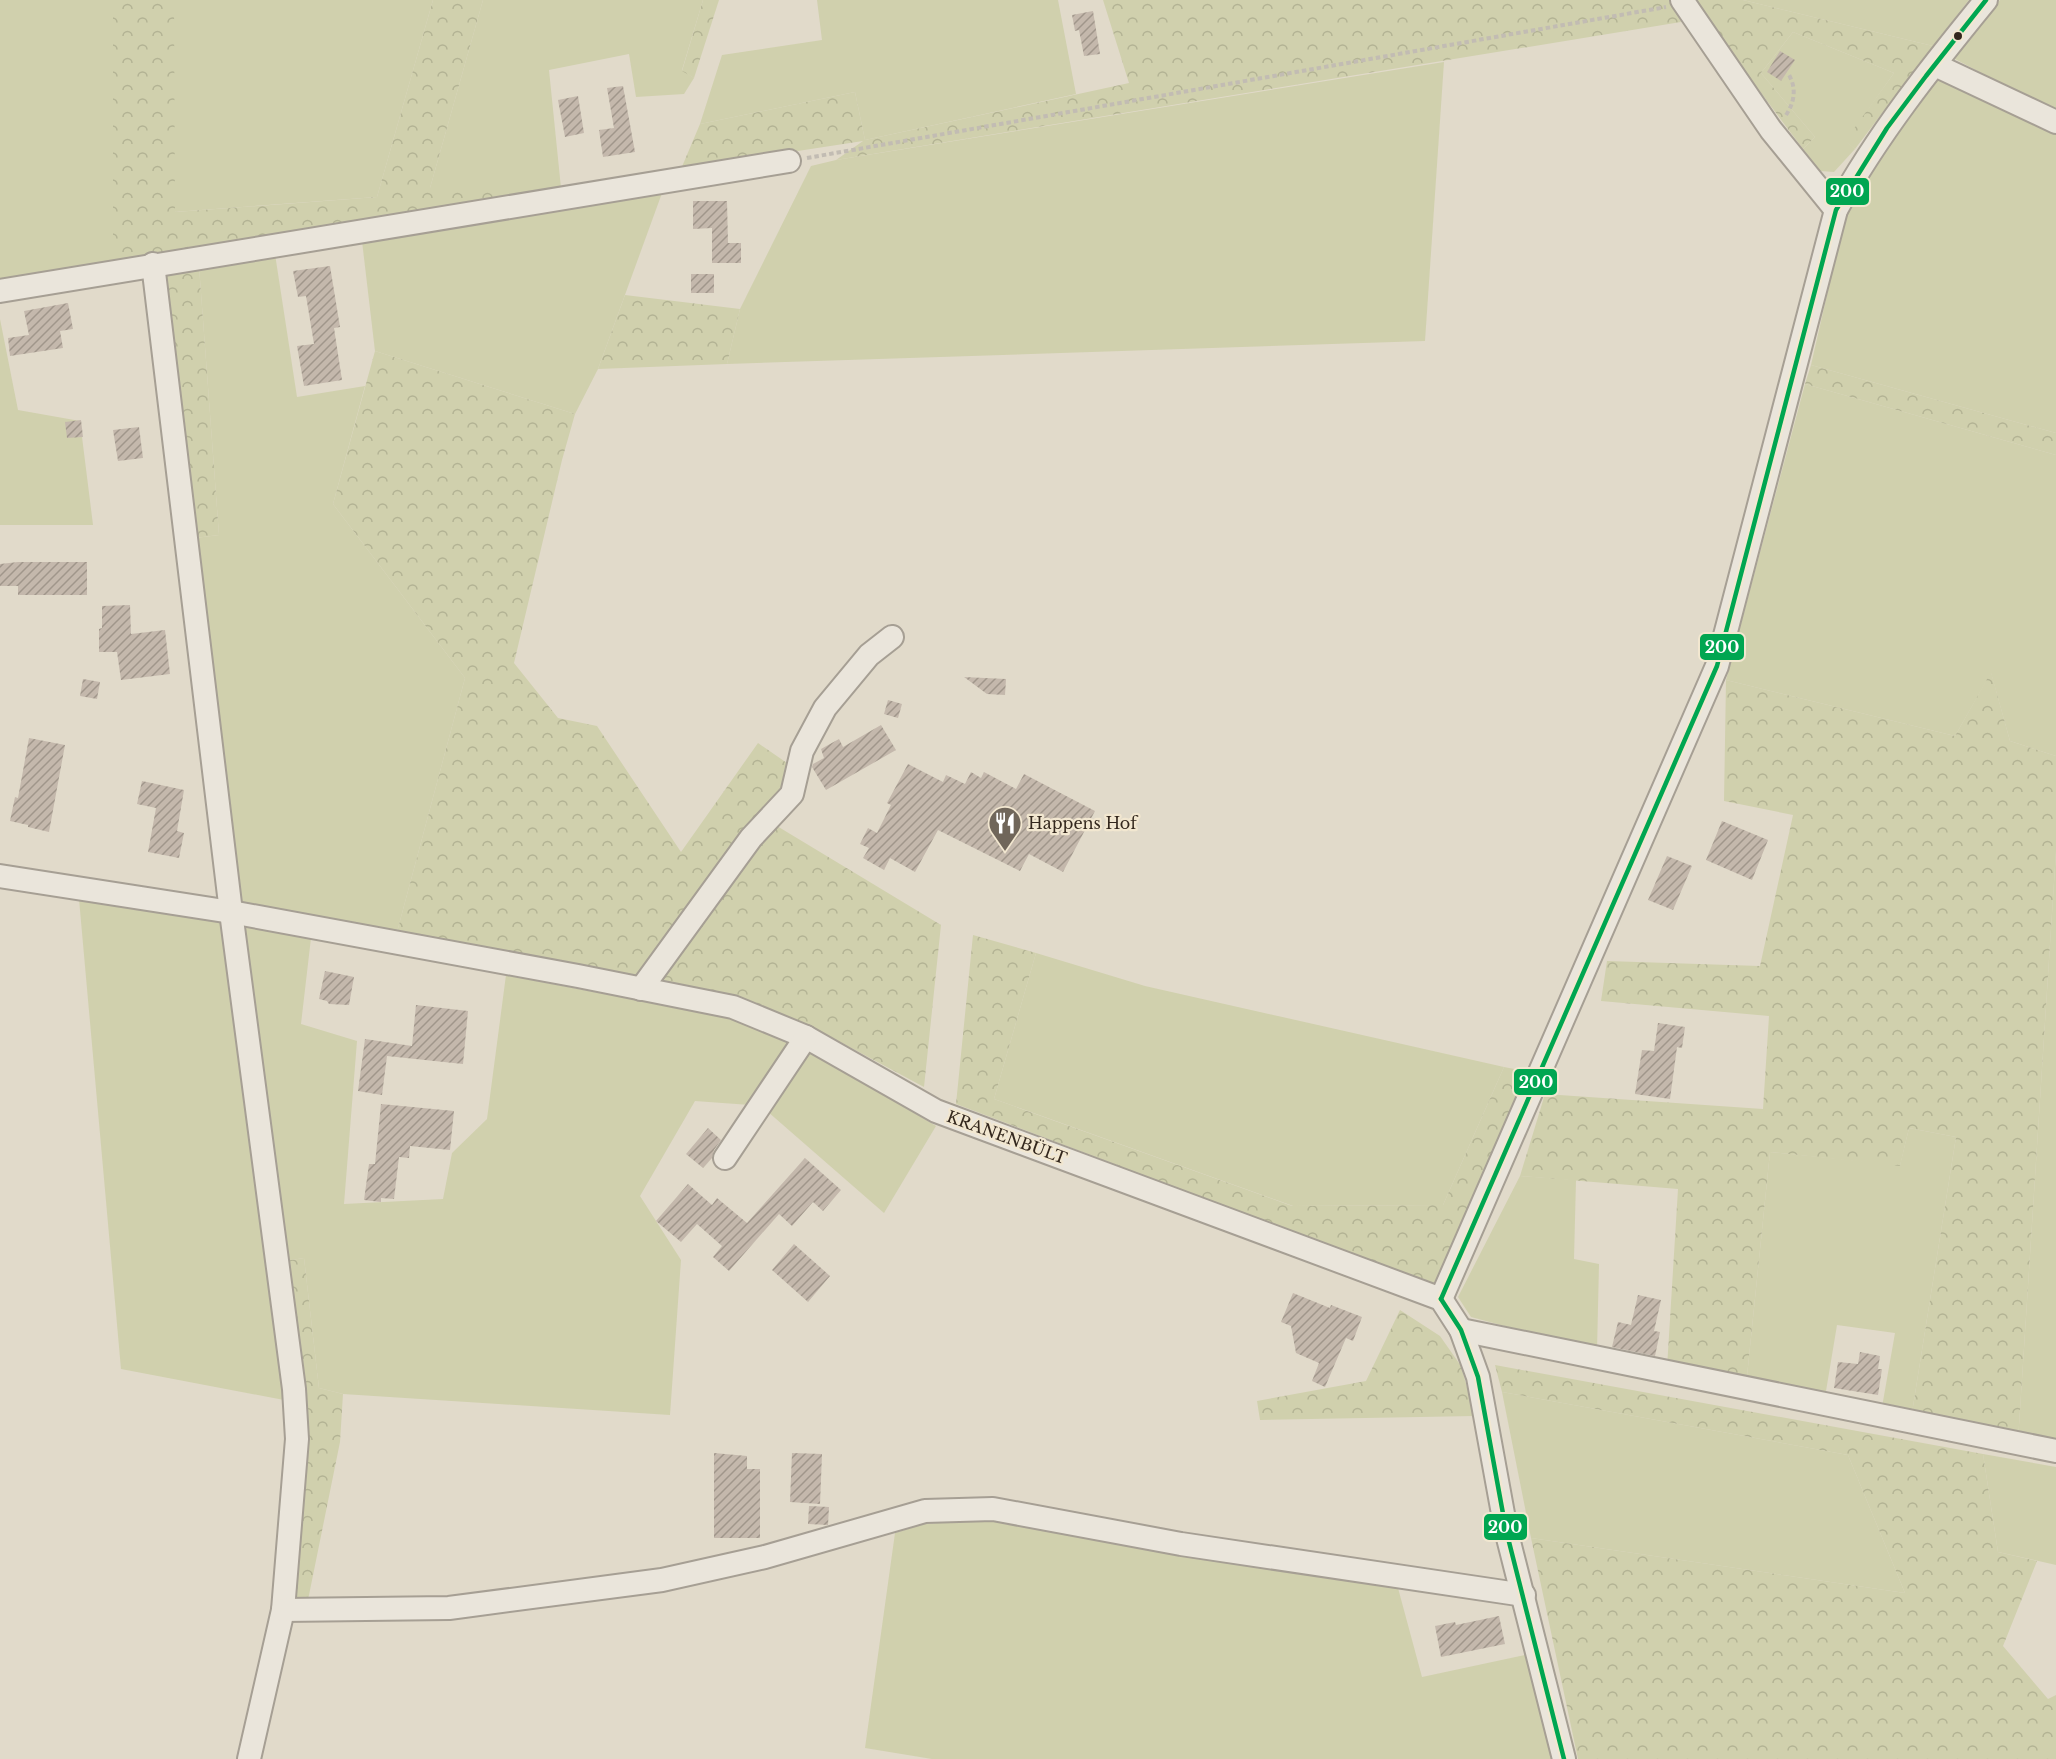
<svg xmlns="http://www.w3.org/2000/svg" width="2056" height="1759" font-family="'Libre Baskerville',serif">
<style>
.green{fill:#d0d0ad}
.forest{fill:url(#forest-crowns)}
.building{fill:url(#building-hatch)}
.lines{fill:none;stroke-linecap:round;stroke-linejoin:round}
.minor-casing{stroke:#a69f94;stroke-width:26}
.path{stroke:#c2bcb3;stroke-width:4;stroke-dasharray:4.5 3;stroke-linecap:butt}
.minor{stroke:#eae5db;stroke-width:22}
.bus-1-casing{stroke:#f2e7d0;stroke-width:9}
.bus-1{stroke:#00a651;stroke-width:4.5}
.bus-dot{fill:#33271d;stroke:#f2e7d0;stroke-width:2}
.labels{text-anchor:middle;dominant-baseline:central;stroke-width:4.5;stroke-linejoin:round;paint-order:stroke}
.poi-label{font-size:16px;fill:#33271d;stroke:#f2e7d0;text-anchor:start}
.street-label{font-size:16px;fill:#33271d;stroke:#f2e7d0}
.line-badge{stroke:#f2e7d0;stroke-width:2}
.badge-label{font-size:16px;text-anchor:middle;font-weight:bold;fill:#fff}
</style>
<defs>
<pattern id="forest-crowns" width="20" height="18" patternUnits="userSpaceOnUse" patternTransform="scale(1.5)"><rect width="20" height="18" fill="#d0d0ad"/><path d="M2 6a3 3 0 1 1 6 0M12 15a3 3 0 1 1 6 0" fill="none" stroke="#b3b394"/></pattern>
<pattern id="building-hatch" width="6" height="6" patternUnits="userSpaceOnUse" patternTransform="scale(1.5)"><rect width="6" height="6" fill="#c4b8ac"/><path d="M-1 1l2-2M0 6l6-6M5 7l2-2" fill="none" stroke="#a0968b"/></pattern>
</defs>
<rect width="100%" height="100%" fill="#e1daca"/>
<!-- green -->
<g class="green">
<path d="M0,0h113v263l-113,19z"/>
<path d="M174,0h259l-56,197 -203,15z"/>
<path d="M483,0h220l-21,70 12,8 -10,16 -48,3 -7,-43 -80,16 12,118 -61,11 -70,-11z"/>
<path d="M817,0h241l18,94 -211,46 -10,-48 -155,32 22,-69 100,-15z"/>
<path d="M1743,0h226l-36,46z"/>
<path d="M2000,0h56v112l-103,-54z"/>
<path d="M1793,32l101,41 -48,68 9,8 -21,23 -14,-1 -17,-22 12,-12 -54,-64z"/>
<path d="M1444,62l-19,279 -698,23 13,-55 71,-143 25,-6z"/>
<path d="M1938,79l118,55v299l-245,-68 34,-149 22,-45z"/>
<path d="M662,193l-64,176 -23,45 -200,-63 -13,-110z"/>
<path d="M275,254l22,143 68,-11 -32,118 132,174 -68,254 -157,-29 -45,-365 24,-3 -20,-269z"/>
<path d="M0,319l18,91 62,11 13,104h-93z"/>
<path d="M1805,384l251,71v301l-46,-15 -19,-68 -36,63 -229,-56z"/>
<path d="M2056,851v596l-38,-6z"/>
<path d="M79,899l143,22 62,479 -163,-31z"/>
<path d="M242,922l69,16 -10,86 56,17 -13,163 99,-5 9,-46 35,-34 19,-144 223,43 61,25 -40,62 -55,-4 -55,95 41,64 -11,155 -327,-21 -24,-6 -15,-130 -19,3z"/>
<path d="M1036,953l109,33 359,81 -61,138 -150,1 -299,-107z"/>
<path d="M808,1050l128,76 -52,87 -117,-102z"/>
<path d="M1909,1128l47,9 -45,282 -29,-12 13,-74 -58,-8 -12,72 -79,-11 24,-234 130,13z"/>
<path d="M1520,1176l56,4 -2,79 25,5 -2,87 -126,-34 -13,-20z"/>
<path d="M1502,1392l346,63 57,138 -374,-55z"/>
<path d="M1983,1454l73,13v98l-58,-13z"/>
<path d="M991,1519l407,69 24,89 107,-23 24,105h-621l-67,-11 30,-215 29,-9z"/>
</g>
<!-- forest -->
<g class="forest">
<path d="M113,0h61l1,212 202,-15 56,-197h50l-53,188h67l3,11 -387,64z"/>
<path d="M703,0h16l-25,78 -12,-7z"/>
<path d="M1103,0h569l9,22 -845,138 27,-19 -182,28 19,-45 155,-32 10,48 264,-57z"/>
<path d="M1696,0h47l190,46 -78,103 -10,-8 49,-68 -101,-41 -32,41 54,64 -12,12 -93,-124z"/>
<path d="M199,266l20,269 -24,3 -32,-266z"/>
<path d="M625,295l115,14 -13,55 -129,5z"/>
<path d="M375,351l200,63 -13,46 -48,203 44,55 39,8 84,126 77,-109 42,29 -28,51 169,102 -17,162 -108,-58 -77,-31 -342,-66 68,-254 -132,-174z"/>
<path d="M1811,365l245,68v22l-251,-71z"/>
<path d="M1991,672l19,69 46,15v95l-38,590 -107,-22 45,-282 -47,-9 -9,38 -130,-14 -24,234 -79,-18 11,-179 -158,-13 25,-82 218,15 6,-93 -168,-15 6,-40 153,5 33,-151 -69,-14 2,-121 229,56z"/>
<path d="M973,935l63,18 -42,146 298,107 151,-1 61,-138 26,5 -95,214 -479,-182z"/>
<path d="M304,1258l15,130 24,6 -3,48 -32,158h-16l-7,-339z"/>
<path d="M1400,1310l40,26 21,30 14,50 -215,4 -3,-19 109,-20z"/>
<path d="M1495,1365l488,89 15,98 39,9 -34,85 45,53 8,-4v64h-478l-47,-221 374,55 -57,-138 -346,-63z"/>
</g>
<!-- building -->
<g class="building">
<path d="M1093,11l7,43 -16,2 -5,-26 -4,1 -3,-16z"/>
<path d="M1780,51l15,9 -14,21 -14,-9z"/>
<path d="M623,86l12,66 -32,5 -4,-27 15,-2 -7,-40z"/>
<path d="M578,96l6,37 -19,4 -7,-37z"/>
<path d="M693,201h34l1,42h13v20h-29v-35l-19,1z"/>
<path d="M330,266l10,61 -6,1 8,52 -38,6 -7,-40 17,-2 -8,-48 -8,1 -5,-26z"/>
<rect x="691" y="274" width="23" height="19"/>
<path d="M68,303l5,26 -13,2 3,17 -53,8 -2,-18 21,-3 -5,-24z"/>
<path d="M81,420l2,17 -16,1 -2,-16z"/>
<path d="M139,427l4,31 -25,3 -5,-31z"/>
<path d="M18,562h69v33h-69v-9h-18v-22z"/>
<path d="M130,605l1,29 34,-4 5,44 -49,6 -4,-28h-18v-23l3,-1v-22z"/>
<path d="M964,677l42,2 -1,16 -18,-1z"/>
<path d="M83,679l17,3 -3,17 -17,-3z"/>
<path d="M888,700l14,4 -4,14 -14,-4z"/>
<path d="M881,725l15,25 -70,40 -14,-23 1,-3 11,-6 -3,-9 18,-10 4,8z"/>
<path d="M29,738l36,7 -16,87 -21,-5v-2l-18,-4 5,-24 3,1z"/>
<path d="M908,764l35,18 3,-7 19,9 6,-12 10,6 3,-6 32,17 8,-15 71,37 -32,61 -34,-18 -9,17 -82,-41 -23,42 -25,-14 -6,12 -21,-12 6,-10 -9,-4 8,-16 9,5 14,-28 -4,-2z"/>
<path d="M142,781l42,9 -7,41 7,2 -5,25 -31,-6 8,-44 -19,-4z"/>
<path d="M1722,821l46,19 -16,40 -46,-20z"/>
<path d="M1667,856l25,10 -19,44 -25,-10z"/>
<path d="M325,971l29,6 -5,28 -20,-1 -2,-3 -8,-2z"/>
<path d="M416,1005l52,6 -5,53 -76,-8 -5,39 -24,-4 7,-52 47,7z"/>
<path d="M1658,1023l27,4 -3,21 -5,-1 -7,52 -35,-5 7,-44 12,1z"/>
<path d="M381,1104l73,7 -4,39 -40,-4 -1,12 -10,-1 -5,42 -13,-1v4l-17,-2 5,-36h6z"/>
<path d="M708,1128l13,12 -7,10 -2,8 -9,10 -17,-14z"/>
<path d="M805,1158l36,32 -18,21 -10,-9 -21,24 -13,-12 -50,57 -16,-14 9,-11 -25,-22 -16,18 -25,-21 32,-37 24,21 5,-7 30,25z"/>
<path d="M794,1244l36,32 -22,26 -36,-32z"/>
<path d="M1293,1293l37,15 1,-3 31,12 -9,24 -7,-3 -21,49 -13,-6 7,-18 -23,-10 -5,-27 -10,-4z"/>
<path d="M1638,1295l23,5 -7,31 6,1 -5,24 -43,-9 6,-25 13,3z"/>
<path d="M1860,1352l20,4 -2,13h4l-4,26 -44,-7 4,-26 20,2z"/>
<path d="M714,1453l33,3v13h13v69h-46z"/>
<path d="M792,1453l30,1 -2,50 -30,-2z"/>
<path d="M809,1506l20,1 -1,18 -20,-1z"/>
<path d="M1499,1616l6,28 -64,13 -6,-31 20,-4 1,3z"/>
</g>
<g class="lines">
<defs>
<g id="minor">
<path d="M1682,0l89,130 65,80"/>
<path d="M1935,65l121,57"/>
<path d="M153,264l78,648 63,477 3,50 -14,171 -34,149"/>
<path d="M0,291l789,-130"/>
<path d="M0,876l231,36 347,64 155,31 73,30 130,74 505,188 20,31 17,47 28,153 58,229"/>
<path d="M641,989l110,-151 41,-44 10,-43 23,-43 44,-53 23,-18"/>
<path d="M725,1158l81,-121"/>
<path d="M1441,1299l276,-633 119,-456c41,-75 96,-144 150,-210"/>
<path d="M1461,1330l595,121"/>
<path d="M283,1610l166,-2 213,-28 103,-23 160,-46 68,-2 188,35 343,51"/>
</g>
</defs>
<!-- minor casing -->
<use href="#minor" class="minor-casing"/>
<!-- path -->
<g class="path">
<path d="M1786,115c8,-12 11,-26 3,-40"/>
<path d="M807,158l859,-151"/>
</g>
<!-- minor -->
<use href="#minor" class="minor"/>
<defs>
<g id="bus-1">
<path d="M1441,1299l276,-633 119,-456 51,-82 39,-52 60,-76"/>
<path d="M1441,1299l20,31 17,47 28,153 58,229"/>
</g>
</defs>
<!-- bus-1 casing -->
<use href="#bus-1" class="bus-1-casing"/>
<!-- bus-1 -->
<use href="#bus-1" class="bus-1"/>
</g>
<!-- icons -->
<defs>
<symbol id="restaurant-pin" viewBox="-11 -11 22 30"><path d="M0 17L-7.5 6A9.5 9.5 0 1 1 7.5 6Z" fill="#70665a" stroke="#f2e7d0"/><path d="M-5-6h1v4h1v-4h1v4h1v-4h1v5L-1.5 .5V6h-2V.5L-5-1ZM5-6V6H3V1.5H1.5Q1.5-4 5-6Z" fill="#fff"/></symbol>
</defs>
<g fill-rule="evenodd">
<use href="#restaurant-pin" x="986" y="804" width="38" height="52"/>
</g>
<!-- markers -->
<circle class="bus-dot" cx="1958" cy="36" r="5"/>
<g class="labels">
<!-- poi labels -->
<g class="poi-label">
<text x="1028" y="823">Happens Hof</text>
</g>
<!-- street labels -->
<g class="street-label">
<text transform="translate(1007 1137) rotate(20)">KRANENBÜLT</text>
</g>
</g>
<g class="line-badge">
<rect x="1825" y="177" width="45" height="29" rx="6" fill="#00a651"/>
<rect x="1699" y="633" width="46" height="28" rx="6" fill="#00a651"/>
<rect x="1513" y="1068" width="45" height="28" rx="6" fill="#00a651"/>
<rect x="1483" y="1513" width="45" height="28" rx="6" fill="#00a651"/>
</g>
<g class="badge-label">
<text x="1847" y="197">200</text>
<text x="1722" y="653">200</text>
<text x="1536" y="1088">200</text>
<text x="1505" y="1533">200</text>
</g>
</svg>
